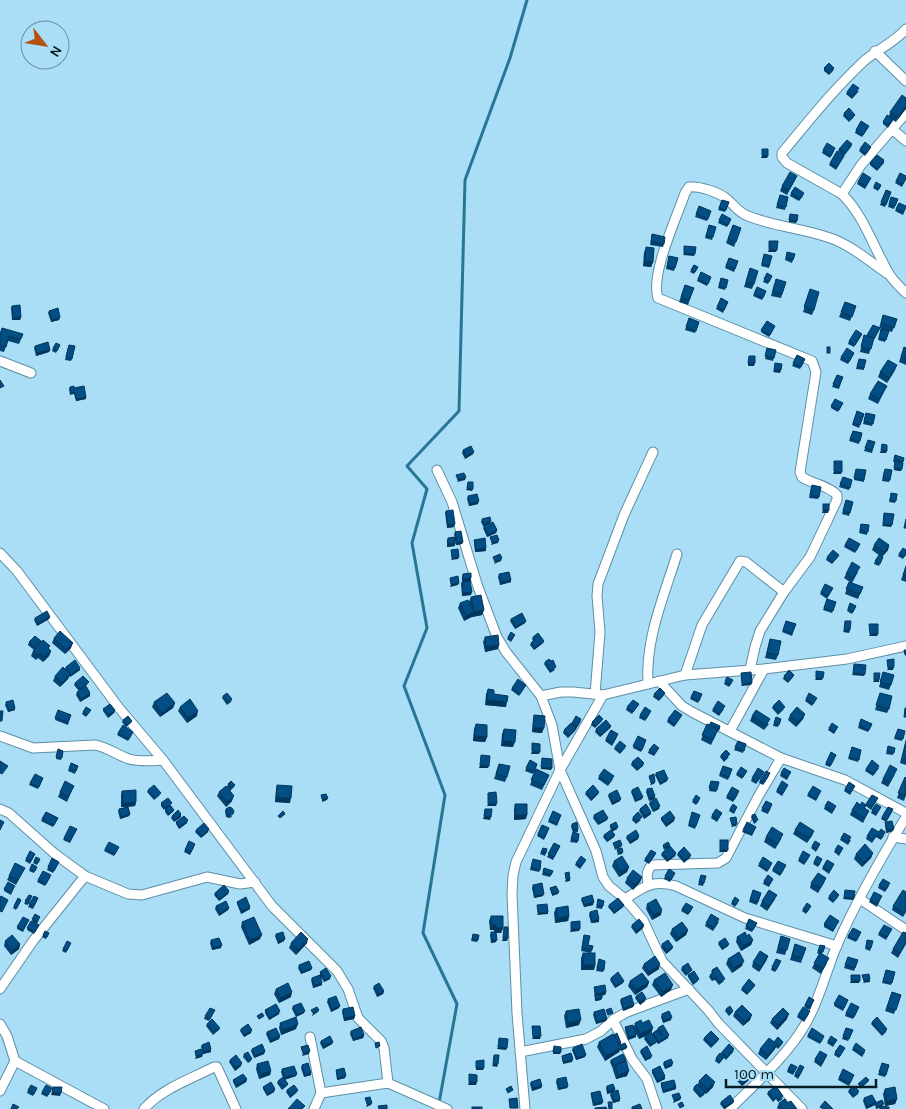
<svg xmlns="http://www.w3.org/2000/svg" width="906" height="1109" font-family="Karla,sans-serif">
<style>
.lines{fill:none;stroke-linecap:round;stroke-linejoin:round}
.stream{stroke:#267695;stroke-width:3}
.minor-casing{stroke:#5d8fa6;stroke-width:11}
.minor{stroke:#fff;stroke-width:9}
.wall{fill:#034472}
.shaded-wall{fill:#02375d}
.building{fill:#034f85;stroke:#02375d}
</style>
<rect width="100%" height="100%" fill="#aadef6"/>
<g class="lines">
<!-- stream -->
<path class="stream" d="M439,1103l18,-99 -34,-71 22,-138 -41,-109 23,-58 -15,-85 15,-54 -20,-23 52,-55 6,-231 45,-122 17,-58"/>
<defs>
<g id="minor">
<path d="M906,29c-12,14 -30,21 -43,33 -30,28 -55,60 -81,91v4l5,6 55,31c22,22 31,52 46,78 4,8 12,15 18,21"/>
<path d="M875,51l31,30"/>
<path d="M892,129l14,12"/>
<path d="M842,194l19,-29 45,-52"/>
<path d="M0,361l31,12"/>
<path d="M437,470l15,32 26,85 19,50 9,15 35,44 11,29 8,45 36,81 7,26 6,9 16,13 18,21 19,41 46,49 11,14 83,85"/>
<path d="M0,553l17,18 102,137 44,52 109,146 65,65 11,18 10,29 23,23 3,7 4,35 59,26"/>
<path d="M750,670l5,-23 5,-16 24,-39 26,-35 27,-57v-5c-9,-10 -25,-11 -35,-18l-2,-5 16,-100 -4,-11 -154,-63c-8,-24 19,-81 27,-105l4,-6c11,-1 30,5 39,13 7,6 11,13 20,16 27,11 55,12 82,22 21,7 40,24 58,36"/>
<path d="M685,675l17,-50 38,-64 6,1 38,30"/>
<path d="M659,681l23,25 10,6 89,46 64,22 61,33"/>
<path d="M648,684c-3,-45 16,-88 29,-130"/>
<path d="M595,694l5,-62 -3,-36 1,-12 26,-69 29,-63"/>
<path d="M541,696l20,-4h12l30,3 82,-20 79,-6 83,-10 59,-13"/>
<path d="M730,731l34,-62"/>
<path d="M0,736l33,12 62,-3c12,2 22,10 34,14 11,3 23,2 34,1"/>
<path d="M0,809l9,4 46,41 30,22 43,18 14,1 65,-18 33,7 15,-2"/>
<path d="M893,837l13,2"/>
<path d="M648,884c-1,-8 -2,-13 4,-19l66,-2 8,-5 33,-63 22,-37"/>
<path d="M625,899c19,-12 27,-20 51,-13l69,32 92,28"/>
<path d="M860,899l46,31"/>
<path d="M0,989l33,-48 52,-65"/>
<path d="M613,1020l19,39 15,20 10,30"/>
<path d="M0,1024l7,12 8,25 89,48"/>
<path d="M310,1037l11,56 -7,16"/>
<path d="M520,1052l66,-13 15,-8 12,-11 14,-8 62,-23"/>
<path d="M0,1091l15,-30"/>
<path d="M321,1093l67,-10"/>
<path d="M144,1109c17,-20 47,-30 70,-42h3l19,42"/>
<path d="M525,1109l-8,-96 -5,-119 1,-19 3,-13 44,-92 43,-75"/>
<path d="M730,1109c26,-26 58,-54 76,-86 14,-24 20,-52 31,-78 19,-44 44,-87 69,-128"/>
</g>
</defs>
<!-- minor casing -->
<use href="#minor" class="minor-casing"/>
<!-- minor -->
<use href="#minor" class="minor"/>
</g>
<!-- wall -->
<g class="wall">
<path d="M824,68h10l-1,3 -4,4 -5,-4z"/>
<path d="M859,91l-7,8 -6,-5 1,-2z"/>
<path d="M906,98l-10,24 -3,-2 -5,8 -5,-4v-2l6,-6 1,-4z"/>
<path d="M844,113l10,4 -5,5 -6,-6z"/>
<path d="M868,128l-6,9 -7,-4 1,-3z"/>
<path d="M852,144l-1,3 -7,9 -6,-5 1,-2z"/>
<path d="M871,147l-6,9 -6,-5 1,-2z"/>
<path d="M835,148l-5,10 -8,-5 1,-3z"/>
<path d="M844,156l-8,14 -7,-5 1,-2z"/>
<path d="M884,160v3l-7,8 -7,-6v-2z"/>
<path d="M900,173l6,6 -4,8 -7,-4z"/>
<path d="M795,180l-8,15 -7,-4 2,-5z"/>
<path d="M870,180l-5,9 -8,-5 1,-2z"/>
<path d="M881,185l-3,6 -5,-3 1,-2z"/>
<path d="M886,190l5,2 -6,15 -5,-2z"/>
<path d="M791,193l12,3 -4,5 -9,-5z"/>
<path d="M780,195l8,2 -3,13 -9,-2z"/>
<path d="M891,197l7,2 -4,10 -6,-2z"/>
<path d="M722,200l7,2 -4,10 -7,-2z"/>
<path d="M899,203l7,5 -3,7 -8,-4z"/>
<path d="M699,206l12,5 -4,10 -12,-4z"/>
<path d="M719,220l11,2 -3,5 -9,-4z"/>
<path d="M709,225l7,2 -4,13 -7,-2z"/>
<path d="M733,225l8,3 -7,19 -8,-4z"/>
<path d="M652,234l12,10 -1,3 -13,-2z"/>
<path d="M646,248l7,14 -2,5 -8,-1 1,-14z"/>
<path d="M787,252l6,8 -1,3 -7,-3z"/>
<path d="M669,256l9,2 -4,13 -8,-2z"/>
<path d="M772,256l-3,12 -8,-2 2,-9z"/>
<path d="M729,258l9,3 -4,11 -9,-4z"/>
<path d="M694,265l4,2 -4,7 -4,-2z"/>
<path d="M750,268l4,16 -2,5 -8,-2z"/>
<path d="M701,272l10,5 -4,9 -10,-5z"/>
<path d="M767,273l5,3 -4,8 -5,-2z"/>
<path d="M721,278l7,2 -3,10 -7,-2z"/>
<path d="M786,282l-5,16 -10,-2 3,-12z"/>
<path d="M685,285l9,3 -6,17 -9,-3z"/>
<path d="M810,289l4,21 -2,5 -9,-3z"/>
<path d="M766,291l-4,9 -9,-4 1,-2z"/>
<path d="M721,298l7,4 -5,11 -7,-4z"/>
<path d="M845,302l11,4 -6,15 -11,-4z"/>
<path d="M12,306l9,11 -1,3h-8l-1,-12z"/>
<path d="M49,311l11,6 -1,3 -8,2 -3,-9z"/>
<path d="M883,315l14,4 -5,13 -4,-1 -3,11 -7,-2 3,-11 -1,-1 -7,13 -4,13 -9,-2 4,-17 3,1 6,-11 6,3z"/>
<path d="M689,318l10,4 -4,11 -10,-3z"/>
<path d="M774,328l-5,9 -8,-5v-2z"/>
<path d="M0,333l21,6 -2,5 -11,-3 -4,11 -4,-1z"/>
<path d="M862,334l-8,13 -6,-3 1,-3z"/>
<path d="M60,345l-4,8 -4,-2 1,-3z"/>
<path d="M35,346l15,4 -1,2 -13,4 -2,-8z"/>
<path d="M68,347l4,12 -1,2 -6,-1z"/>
<path d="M904,347l2,1v17l-7,-3z"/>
<path d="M767,350h9l-3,11 -8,-2z"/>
<path d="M797,355l8,4 -5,10 -8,-3z"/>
<path d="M853,355l-5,9 -8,-4 1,-3z"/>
<path d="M859,359l5,9v2l-8,-1z"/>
<path d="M895,370l-8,13 -9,-6 2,-5z"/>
<path d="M837,375l6,2 -4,12 -7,-2z"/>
<path d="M887,386l-9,18 -10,-5 2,-5z"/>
<path d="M70,387l4,1 12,9v2l-10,2 -2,-7 -4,1 -1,-6z"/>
<path d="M843,403l-5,9 -7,-4v-2z"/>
<path d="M857,411l7,3 -5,14 -7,-3z"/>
<path d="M866,413l9,2 -3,11 -9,-2z"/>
<path d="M853,431l9,2 -3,11 -10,-3z"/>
<path d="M868,440l7,2 -3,11 -8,-2z"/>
<path d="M463,450l10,4 -8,5 -3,-6z"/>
<path d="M895,455l9,3 -3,13 -7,-1 1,-8h-2z"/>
<path d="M856,471l8,9v2l-10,-2z"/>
<path d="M884,471l6,9 -1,2 -7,-1z"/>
<path d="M843,477l9,3 -3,10 -10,-3z"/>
<path d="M811,488l8,9 -1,2 -9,-1z"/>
<path d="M891,493l6,1 -2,9 -6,-1z"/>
<path d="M468,496l10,8 -9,2 -2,-7z"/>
<path d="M846,500l7,2 -4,14 -7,-2z"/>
<path d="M446,511l8,16 -7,1 -2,-15z"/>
<path d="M482,519l8,4 7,7 -1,3 -9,4 -4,-9 1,-2 3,-1 -4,1 -2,-4z"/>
<path d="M861,524l8,1 -2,10 -8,-2z"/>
<path d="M455,532l8,10 -1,2 -6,1 -1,-4v5l-8,1v-7l1,-2 7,-1 -1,-2z"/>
<path d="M849,538l11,6 -5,9 -11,-6z"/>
<path d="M474,540l12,11 -11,1 -1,-10z"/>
<path d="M874,545h15l-1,5 -6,7 -3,9 -5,-2 1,-3 5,-5 -8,-6z"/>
<path d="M899,554h7l-3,5 -5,-3z"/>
<path d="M839,555l-1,2 -6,7 -6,-4 1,-3z"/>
<path d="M906,566v16l-5,-2z"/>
<path d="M858,572l-6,11 11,4 -5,12 -13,-5 4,-12h1l-6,-4 2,-4z"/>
<path d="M463,574l7,7 1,14 -9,1 -1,-12 1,-2v-5z"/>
<path d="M499,574l12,6v2l-11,3 -2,-8z"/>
<path d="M833,588l-6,11 -7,-5 1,-2z"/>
<path d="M471,597l13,13 -2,5 -10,2v-1l-8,5 -6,-13 2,-5 9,-1z"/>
<path d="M827,599l9,3 -4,11 -9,-3z"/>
<path d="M850,603l6,3 -4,8 -5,-3z"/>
<path d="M50,617l-1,2 -12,7 -3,-6 1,-2z"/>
<path d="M511,619l15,2 -1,2 -10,6 -5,-8z"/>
<path d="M786,621l10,3 -4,12 -10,-4z"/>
<path d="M485,637l14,8 -1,4 -13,3 -2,-10z"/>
<path d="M508,637h6l-3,5 -4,-3z"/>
<path d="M533,637l11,4 -1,2 -9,7 -4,-5 1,-2 2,-2 -1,-2z"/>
<path d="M54,638l17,10 -6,6 -13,-11z"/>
<path d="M770,639l8,16 -2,5 -11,-2z"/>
<path d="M41,641l-1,2 -6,7 -6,-5 1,-3z"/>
<path d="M49,649l2,2 -2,5 -6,6 -5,-4 -2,2 -5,-4 2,-5z"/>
<path d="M545,662l10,8 -5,3 -6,-9z"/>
<path d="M66,667l14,3 -10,7 -1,-1 -1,3 -8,8 -7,-6 2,-5 10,-7z"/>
<path d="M883,672l8,13 -2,5 -10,-3z"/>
<path d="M794,675l-1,2 -5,6 -5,-4 1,-3z"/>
<path d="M725,681l7,1 -3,5 -5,-3z"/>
<path d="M75,683l13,1 -5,4 7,8 -10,6 -4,-7 1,-3 2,-1 -5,-6z"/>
<path d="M526,685l-7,11 -8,-6 1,-2z"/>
<path d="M488,689l6,5 12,13 -21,-2 1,-11z"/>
<path d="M694,691l8,3 -4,9 -8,-4z"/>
<path d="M880,693l9,16 -2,4 -12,-3z"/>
<path d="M654,694l10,1 -5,6 -6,-4z"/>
<path d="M223,696l9,3 -1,3 -4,3 -5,-7z"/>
<path d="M817,698l-5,8 -7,-5 1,-2z"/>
<path d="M6,702l9,6v2l-7,2 -3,-7z"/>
<path d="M154,702l21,1 -2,5 -13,9 -8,-10z"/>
<path d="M639,704l-7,10 -6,-4 1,-3z"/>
<path d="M773,706l11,3 -6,6 -6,-7z"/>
<path d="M180,707l17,9 -10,7 -9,-12z"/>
<path d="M103,709l12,1 -1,3 -6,5 -5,-7z"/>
<path d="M713,709h11l-5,7 -7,-5z"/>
<path d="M58,710l13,5 -3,10 -13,-5z"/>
<path d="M91,710l-5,7 -4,-3 1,-2z"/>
<path d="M651,711l-6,10 -6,-3 1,-3z"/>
<path d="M805,714l-2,5 -7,8 -8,-7 2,-5z"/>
<path d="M534,715l8,18 -10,-1 1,-12z"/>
<path d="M682,715l-8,12 -7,-5 1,-3z"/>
<path d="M576,716l5,5 -6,10 -7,7 -5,-5 1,-3 8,-6z"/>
<path d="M752,716l17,8 -5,6 -14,-9z"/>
<path d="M776,717l5,2 -3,8 -5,-1z"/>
<path d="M861,719l11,5 -4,8 -10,-4z"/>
<path d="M123,720l9,1 -1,2 -5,4 -4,-5z"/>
<path d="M602,721l-7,7 -4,-3 1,-3z"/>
<path d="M476,724l11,13 -2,5 -12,-1 1,-12z"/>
<path d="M707,724l2,1 11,1 -2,6h-1l-6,13 -10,-5z"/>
<path d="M611,726l-1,2 -10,9 -5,-5 1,-3z"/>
<path d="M829,728l8,1 -3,5 -6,-4z"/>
<path d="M504,729l9,18 -12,-1 1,-12z"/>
<path d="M898,729l7,2 -3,10 -8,-2z"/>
<path d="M118,733l14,1 -4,7 -11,-6z"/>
<path d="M638,736l8,4 -5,12 -8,-4z"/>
<path d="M617,737l-5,9 -7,-5 1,-2z"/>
<path d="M906,739v26l-6,-2z"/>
<path d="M738,741l8,3 -3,9 -9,-3z"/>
<path d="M888,746l7,2 -2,7 -7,-1z"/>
<path d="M615,747l10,1 -5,6 -6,-5z"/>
<path d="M852,747l9,3 -3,12 -10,-3z"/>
<path d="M58,749l5,2 -2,9 -5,-1z"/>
<path d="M649,750h9l-4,6 -6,-3z"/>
<path d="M831,752l5,3 -6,12 -5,-2z"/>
<path d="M721,755l8,2 -5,5 -4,-5z"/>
<path d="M530,760l7,4 -4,10 -8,-3z"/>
<path d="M632,762l12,1 -1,3 -6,5 -6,-6z"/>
<path d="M71,763l7,3 -3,8 -7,-3z"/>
<path d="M499,764l8,13 -2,5 -11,-3z"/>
<path d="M723,766l9,3 -4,11 -9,-4z"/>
<path d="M879,768l-6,8 -8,-5 1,-2z"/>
<path d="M536,769l13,6 -7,15 -12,-5z"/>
<path d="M747,771l-5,8 -6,-4 1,-2z"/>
<path d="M791,772l-4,8 -7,-4 1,-3z"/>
<path d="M656,773l11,8 -7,4 -5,-10z"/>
<path d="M763,774l-7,10 -5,-3 1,-3z"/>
<path d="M895,774l-7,13 -7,-4 2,-4z"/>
<path d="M599,776l14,3 -5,7 -10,-7z"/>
<path d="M769,776l-6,9 -4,-2 1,-3z"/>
<path d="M905,777l1,18 -2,6 -7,-3z"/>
<path d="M43,778l-5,11 -9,-4 1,-2z"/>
<path d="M711,781l6,9 -1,2 -7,-1z"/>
<path d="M228,784l7,1 -1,2 -4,4 -3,-4z"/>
<path d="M277,785l13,18 -15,-1 1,-12z"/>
<path d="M74,786l-7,16 -9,-5 2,-5z"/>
<path d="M787,787l-5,9 -6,-4 1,-2z"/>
<path d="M854,788l-4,7 -6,-4 1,-2z"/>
<path d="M647,789l8,7 -1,3 -5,2 -3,-9z"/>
<path d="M148,790l12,5 -6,5 -7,-8z"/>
<path d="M632,790l10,9 -7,3 -4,-10z"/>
<path d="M122,791l14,11 -1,4 -7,1 2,7 -1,2 -9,3 -2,-8 1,-2 8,-2h-6v-12z"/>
<path d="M219,792l13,9 -6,6 -9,-11z"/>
<path d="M586,792h13l-1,2 -7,7 -6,-7z"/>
<path d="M820,793l-4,8 -9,-5 1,-2z"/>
<path d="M609,794l11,7 -8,4 -4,-9z"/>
<path d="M738,794l-5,8 -7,-4 1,-2z"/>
<path d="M872,795l5,5 -6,10 -5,-4 -1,2 4,3 -6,12 -13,-8 2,-5 8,-5h6z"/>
<path d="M693,800l6,1 -3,4 -4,-3z"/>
<path d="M766,801l6,3 -4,10 -7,-3z"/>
<path d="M650,802l9,7 -6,3 -4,-8z"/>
<path d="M161,803l9,2 4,5 -1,2 -5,4 -3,-4v-3l-1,1 -3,-4z"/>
<path d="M515,804l11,15 -12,1v-11z"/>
<path d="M825,806l10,2 -3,6 -8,-5z"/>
<path d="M737,807l-3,7 -5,-3 1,-2z"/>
<path d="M881,807l-5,9 -5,-3 1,-3z"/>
<path d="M226,809l6,8 -3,1 -3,-1 -1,-6z"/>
<path d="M640,809l11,5 -7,5 -5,-8z"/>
<path d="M553,811l8,4 -4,11 -9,-4z"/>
<path d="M46,812l12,6 -5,9 -12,-6z"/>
<path d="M692,812l8,3 -5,14 -7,-3z"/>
<path d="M892,812l-6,10 7,9 -7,2 -1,-8 1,-3 -5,-3 1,-2z"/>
<path d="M722,813l-5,9 -6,-4 1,-3z"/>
<path d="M181,814v3l-7,5 -3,-4 1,-2z"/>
<path d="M594,815l13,5 -9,5 -5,-7z"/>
<path d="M752,815l5,7 -3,2 -3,-7z"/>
<path d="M633,817l8,3 -5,4 -4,-4z"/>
<path d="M661,818l13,3 -8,6 -5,-7z"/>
<path d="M176,822l11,1 -8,6 -3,-5z"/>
<path d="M572,824l6,5v3l-4,1 4,8 -1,2 -7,-1 3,-9 -2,-7z"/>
<path d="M542,825l7,3 -5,12 -7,-4z"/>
<path d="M610,825l7,4 -5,2 2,6 -7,5 -4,-5 1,-2 7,-5 -1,-3z"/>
<path d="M756,827l-4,9 -10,-4 1,-2z"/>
<path d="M196,830l12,2 -7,6 -6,-6z"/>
<path d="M795,830l19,1 -2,5 -5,7 -14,-9z"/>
<path d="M76,831l-6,12 -7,-3 1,-2z"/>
<path d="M879,832h6l-4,8 -5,-3 -4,6 -6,-4 1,-3z"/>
<path d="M627,836h12l-1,3 -8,5 -4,-6z"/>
<path d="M766,837l15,2 -6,10 -11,-7z"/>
<path d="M841,838l10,2 -3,5 -8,-5z"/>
<path d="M189,841l5,6 -4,8 -6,-3z"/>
<path d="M554,843l6,3 -7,14 -6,-3z"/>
<path d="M820,844l-4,8 -5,-4 1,-2z"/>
<path d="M663,845h7l-1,2 7,6 -1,3 -8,6 -6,-7 1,-2 6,-5 -4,2 -1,-3z"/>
<path d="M543,848l4,1 -2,7 -5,-2z"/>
<path d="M843,848l-4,8 -5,-4 1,-2z"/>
<path d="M105,849h13l-4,7 -10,-5z"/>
<path d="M30,851l5,3 -5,10 -5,-3z"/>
<path d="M656,853l-7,11 -5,-3 1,-2z"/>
<path d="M678,853l13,2 -1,3 -6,5 -7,-8z"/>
<path d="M873,853l-2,5 -9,9 -8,-8 2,-5z"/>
<path d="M810,855l-6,10 -6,-4 1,-2z"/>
<path d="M36,857l3,4 -2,4 -4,-2z"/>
<path d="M614,861l15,6 -2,5 -8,5 -7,-11z"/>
<path d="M821,861l-3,6 -5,-3 1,-2z"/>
<path d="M532,862l8,8 -1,2 -9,-2z"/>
<path d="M585,862l-5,7 -5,-4 1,-2z"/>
<path d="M32,864l5,3 -3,6 -5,-2z"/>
<path d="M58,864l-5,9 -6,-3 1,-3z"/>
<path d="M759,864l12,1 -4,7 -9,-6z"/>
<path d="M834,864l-5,10 -7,-5 1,-2z"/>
<path d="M786,865l-6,11 -8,-5 1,-2z"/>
<path d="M25,868l-9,17 -9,-5 2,-4z"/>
<path d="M544,868l9,3 -3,6 -8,-2z"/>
<path d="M675,873l-5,9 -6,-3 1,-3z"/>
<path d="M701,875l3,8 -1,3 -5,-1z"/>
<path d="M50,877l-5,9 -8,-4 1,-2z"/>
<path d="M642,877l-2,5 -7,8 -8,-7 2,-5z"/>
<path d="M826,878l-2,5 -6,10 -8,-5 1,-5z"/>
<path d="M773,879l-4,8 -6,-3 1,-3z"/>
<path d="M533,885l10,11 -9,2 -2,-10z"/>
<path d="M879,885l10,1 -4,6 -7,-4z"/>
<path d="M14,888l-3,7 -7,-4v-2z"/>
<path d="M753,890l8,3 -4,12 -8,-3z"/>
<path d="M229,891l-1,3 -9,7 -5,-6 1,-2z"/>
<path d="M906,892v20l-3,5 -11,-7 1,-4z"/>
<path d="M29,895l3,1 -4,9 -4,-1z"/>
<path d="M34,896l4,2 -5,11 -5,-2z"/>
<path d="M829,896l9,1 -5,6 -5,-4z"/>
<path d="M882,896l-5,11 -8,-5 1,-2z"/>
<path d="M18,898l3,2 -5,10 -3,-2z"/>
<path d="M582,898l11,7 -9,2 -3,-7z"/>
<path d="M598,899l5,7 -1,3 -6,-1z"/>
<path d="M775,899l-8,12 -7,-5 2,-5z"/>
<path d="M739,900l-4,7 -4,-3 1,-2z"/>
<path d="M237,902l13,5v2l-9,5 -4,-10z"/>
<path d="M647,904l14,11 -9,5 -6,-11z"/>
<path d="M609,905h15l-1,2 -9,7 -6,-7z"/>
<path d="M216,906l13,2 -1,2 -9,6 -4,-7z"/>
<path d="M556,908l13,8 -1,5 -13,2 -1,-10z"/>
<path d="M810,908l-4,6 -4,-3 1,-2z"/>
<path d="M682,909h10l-4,6 -7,-4z"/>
<path d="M590,912l9,10 -8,1 -2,-8z"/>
<path d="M35,914l5,3 -3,7 -5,-3z"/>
<path d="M491,916l12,12 -2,5h-5v9l-5,1 -1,-8 1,-3h3v-2h-4l-1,-9z"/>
<path d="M749,919l8,4 -5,9 -7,-3z"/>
<path d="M31,921l8,4 -5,9 -7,-4z"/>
<path d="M839,921l-6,11 -9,-5v-3z"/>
<path d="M28,922l-5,10 -6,-3v-2z"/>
<path d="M242,922l18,17 -11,6 -8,-18z"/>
<path d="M719,922l-6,9 -8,-5 1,-3z"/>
<path d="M632,925h12l-1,3 -7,6 -5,-7z"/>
<path d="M672,929l16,1 -2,5 -10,7 -6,-8z"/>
<path d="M892,929l-6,11 -8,-5 1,-2z"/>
<path d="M45,931l4,2 -3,6 -4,-2z"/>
<path d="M276,934l8,7 -6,3 -3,-8z"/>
<path d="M473,934l5,6 -1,2 -6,-1z"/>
<path d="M860,934l-4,8 -9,-4 1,-2z"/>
<path d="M584,935l4,10 4,5 -1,3 -10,-2z"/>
<path d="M747,936l6,4 -2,5 -10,6 -5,-9 1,-5z"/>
<path d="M781,936l9,3 -5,16 -9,-2z"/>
<path d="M211,940l10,8 -9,2 -2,-7z"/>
<path d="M867,940l4,8 -1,3 -5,-2z"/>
<path d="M5,941l15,3 -1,5 -8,6 -7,-9z"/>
<path d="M719,942l10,2 -1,2 -6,4 -4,-6z"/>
<path d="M291,943h16l-11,12 -7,-7z"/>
<path d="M662,944l11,3 -1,2 -6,5 -5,-7z"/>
<path d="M795,944l11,4 -5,15 -11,-3z"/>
<path d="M906,944l-8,14 -7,-5 2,-4z"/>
<path d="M70,946l-4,7 -4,-2 1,-2z"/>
<path d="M825,946l-3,8 5,9 -6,11 -9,-6 7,-14 -2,-1 1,-2z"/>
<path d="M583,953l12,12 -1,5h-13v-12z"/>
<path d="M768,956l-2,5 -7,11 -7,-5 1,-5z"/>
<path d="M848,957l10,3 -4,11 -10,-3z"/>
<path d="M599,959l5,11 -1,2 -7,-1z"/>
<path d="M728,959l14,7 -10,7 -6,-9z"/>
<path d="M644,964l15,5 -11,7 -6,-8z"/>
<path d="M780,964l-5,8 -4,-2 1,-3z"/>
<path d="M299,965l13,3 -1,2 -10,4 -3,-6z"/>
<path d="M682,967l10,3 -6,6 -5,-6z"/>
<path d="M712,970l12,11 -5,4 -4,-5 -3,1 -3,-4 1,-2 2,-2 -1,-1z"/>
<path d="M886,970l9,2 -4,13 -9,-2z"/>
<path d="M320,972l10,7 -6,3 -4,-6 2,9 -9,3 -2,-8 1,-2 8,-3z"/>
<path d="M688,975l10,6 -5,4 -5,-8z"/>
<path d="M611,978l12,5 -8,5 -5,-8z"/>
<path d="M654,980l17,10 -10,7 -9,-12z"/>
<path d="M630,981l19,1 -2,5 -12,8 -7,-9z"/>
<path d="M755,985l-1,2 -7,8 -6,-5 1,-2z"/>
<path d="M374,986l10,5 -1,3 -6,3 -4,-9z"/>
<path d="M594,987l12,5 -1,3h-3l-1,5 -6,1 -1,-12z"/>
<path d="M276,989l15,8 -12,6 -5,-9z"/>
<path d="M892,992l9,3 -7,19 -9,-3z"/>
<path d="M839,995l9,5 -5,11 -9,-5z"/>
<path d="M636,996l9,5 -5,4 -5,-7z"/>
<path d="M809,997l5,3 -4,10 -6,-3z"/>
<path d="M328,999l11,9 -8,4 -4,-10z"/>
<path d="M621,999l13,6 -1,2 -10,4 -3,-10z"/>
<path d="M293,1006l11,7 -8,4 -4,-8z"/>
<path d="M859,1007l-6,12 -8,-3 1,-3z"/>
<path d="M343,1009l12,7 -1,3 -10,2 -2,-9z"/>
<path d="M726,1009l7,2 -1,2 -3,3 -4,-5z"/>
<path d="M215,1010l-6,11 -5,-2 1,-3z"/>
<path d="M265,1010l14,4 -10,6 -4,-7z"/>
<path d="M566,1011l13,14 -13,3 -2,-12z"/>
<path d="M594,1012l12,9 -10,3 -3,-9z"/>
<path d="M735,1012l15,8 -7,6 -10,-10z"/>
<path d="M662,1014l9,6 -8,3 -2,-6z"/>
<path d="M809,1014l-5,8 -7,-5 1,-2z"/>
<path d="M772,1019h15l-10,11 -7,-7z"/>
<path d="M872,1022l15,7 -1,3 -4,4 -11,-12z"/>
<path d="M280,1023l16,6 -15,6 -2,-7z"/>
<path d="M635,1023h7l11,5 -2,5 1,1 1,-1 4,-3 1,-2 10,10 -10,6 -2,-2v1l-6,4 -6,-8 1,-3 3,-1 -9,4 -4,-7 1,5 -8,3 -3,-10v-3h9z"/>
<path d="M207,1024l13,4 -1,2 -6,5 -7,-9z"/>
<path d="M846,1028l7,2 -5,11 -6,-2z"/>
<path d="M241,1029l10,4 -7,4 -4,-6z"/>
<path d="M351,1031l13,4 -1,3 -10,3 -3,-7z"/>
<path d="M267,1032l13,4 -1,3 -9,4 -4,-9z"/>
<path d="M808,1035l16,1 -4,8 -13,-7z"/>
<path d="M704,1038l15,1 -1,2 -7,7 -8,-8z"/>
<path d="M837,1040l-4,7 -6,-4 1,-2z"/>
<path d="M321,1041l12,1 -1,2 -9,5 -3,-6z"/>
<path d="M599,1042l22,1 -1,2 7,2 -1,2 -5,2 -1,-2 -1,3 -14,9 -8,-14z"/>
<path d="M774,1042h9l-1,2 -4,5 -2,-2 -10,13 -8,-6 2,-5z"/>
<path d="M202,1045l9,7 -8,2 -2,-7z"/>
<path d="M573,1048l12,9 -9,3 -4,-10z"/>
<path d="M845,1048l-6,10 -5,-3 1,-3z"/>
<path d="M853,1048l12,4 -3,5 -10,-7z"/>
<path d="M252,1049l13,2 -1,3 -10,4 -3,-7z"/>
<path d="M641,1050l10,8 -6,3 -5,-9z"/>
<path d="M734,1051l-8,9 -2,-2 -5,6 -4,-3 1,-3 6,-6z"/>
<path d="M244,1054l7,7 -3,2 -5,-6z"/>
<path d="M827,1055l-6,12 -7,-5 1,-3z"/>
<path d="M230,1060l11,6 -6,5 -6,-9z"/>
<path d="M611,1060h15l1,16 -11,3 -3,-9v-2v1l-3,-7z"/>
<path d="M664,1062l8,4 -7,3 -2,-5z"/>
<path d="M882,1063l7,2 -4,12 -7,-2z"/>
<path d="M257,1064l14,7 -1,4 -11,4 -3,-10z"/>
<path d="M302,1065l9,10 -7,2 -3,-9z"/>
<path d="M797,1067l-4,8 -6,-3 1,-3z"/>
<path d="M282,1069l14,7 -12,4 4,4 -1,2 -5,4 -5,-7 1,-2 5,-3 -2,-6z"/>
<path d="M843,1069l11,6 -5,11 -11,-6z"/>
<path d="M336,1070l9,8 -8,2 -1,-7z"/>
<path d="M652,1070l13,6v3l-8,4 -5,-10z"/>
<path d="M803,1070l-5,9 -4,-3 1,-2z"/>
<path d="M751,1076l-1,3 -8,7 -6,-6 1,-3z"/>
<path d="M247,1079l-1,3 -10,6 -3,-6v-2z"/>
<path d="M557,1079l11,7 -1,2 -9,2 -2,-8z"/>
<path d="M699,1081l14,6 -7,7 -1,-1 -1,2 -4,3 -7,-8 1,-3 4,-3z"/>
<path d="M531,1082l11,4 -1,2 -9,3 -2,-7z"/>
<path d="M661,1083l15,4v2l-13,4 -2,-7z"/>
<path d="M607,1086l8,3 -1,2 6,10 -7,2 -3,-8 1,-2 -4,1 -1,-6z"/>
<path d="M263,1087l12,2 -1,3 -7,4 -4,-7z"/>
<path d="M37,1088l-4,8 -6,-3 1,-3z"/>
<path d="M885,1089l12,10 -2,5 -10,2 -2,-12z"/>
<path d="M287,1090l10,2 -7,6 -4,-6z"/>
<path d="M849,1090l10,1 -1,3 -5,4 -5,-6z"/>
<path d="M51,1091l-4,6 -6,-3 1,-2z"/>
<path d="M768,1092l15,7 -5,3 -2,-3 -3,3 -6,-8z"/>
<path d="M591,1093l11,11 -9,2 -2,-10z"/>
<path d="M864,1098l12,4 13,7h-9v-1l-4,1 -1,-4 -9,4 -3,-8z"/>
<path d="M734,1101l-1,2 -8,6h-1l-4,-5 1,-2z"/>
<path d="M779,1103h8l10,6h-19l-1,-1z"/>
</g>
<!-- shaded-wall -->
<g class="shaded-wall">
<path d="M906,106v3l-10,13 2,-5z"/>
<path d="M762,155l6,1 -1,2h-6z"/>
<path d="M789,220l8,1 -1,2 -7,-1z"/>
<path d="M769,249l8,1 -1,2h-8z"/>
<path d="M684,253l11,1 -1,2 -11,-1z"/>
<path d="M645,261l8,1 -2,5 -8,-1z"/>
<path d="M21,317l-1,3h-8l1,-2z"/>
<path d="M60,317l-1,3 -8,2 1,-2z"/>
<path d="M50,350l-1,2 -13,4 1,-3z"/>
<path d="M748,363h7l-1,3h-6z"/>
<path d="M897,365l-2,5 -8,13 2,-5z"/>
<path d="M774,370h7l-1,3 -7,-1z"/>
<path d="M86,397v2l-10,2v-2z"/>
<path d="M881,450l6,1 -1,2h-6z"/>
<path d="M474,452l-1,2 -8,5 1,-3z"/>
<path d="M894,468l8,1 -1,2 -7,-1z"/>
<path d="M834,471l8,1 -1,2h-8z"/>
<path d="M466,477l-1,3 -8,2 1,-2z"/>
<path d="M467,488l6,1 -1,2 -6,-1z"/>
<path d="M479,501l-1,3 -9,2 1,-2z"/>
<path d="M823,510h6l-1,3h-6z"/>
<path d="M491,521l-1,3 -7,2 1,-2z"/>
<path d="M455,524l-1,3 -7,1 1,-3z"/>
<path d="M883,524l9,1 -1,2 -9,-1z"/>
<path d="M497,530l-1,3 -9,4 1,-2z"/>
<path d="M499,540l-1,3 -7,2 1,-2z"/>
<path d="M463,542l-1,2 -6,1 1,-2z"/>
<path d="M448,544h7v2l-8,1z"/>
<path d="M889,545l-1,5 -6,7 2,-5z"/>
<path d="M486,548v3l-11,1 1,-2z"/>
<path d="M459,557l-1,2 -7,1 1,-2z"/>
<path d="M502,558l-1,3 -7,3 1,-2z"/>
<path d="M471,578v3h-9l1,-2z"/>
<path d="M511,580v2l-11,3 1,-3z"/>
<path d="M459,583l-1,2 -8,2 1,-3z"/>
<path d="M472,592l-1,3 -9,1 1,-3z"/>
<path d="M484,610l-2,5 -10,2 2,-5z"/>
<path d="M474,612l-2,5 -8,4 2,-5z"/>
<path d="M50,617l-1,2 -12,7 1,-3z"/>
<path d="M526,621l-1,2 -10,6 1,-2z"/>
<path d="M844,630h6l-1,3 -6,-1z"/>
<path d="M870,634h8l-1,2h-8z"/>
<path d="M544,641l-1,2 -9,7 1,-2z"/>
<path d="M73,643l-2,5 -6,6 1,-4z"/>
<path d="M499,645l-1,4 -13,3 1,-5z"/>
<path d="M51,651l-2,5 -6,6 2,-5z"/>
<path d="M894,667l-1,3h-6l1,-2z"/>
<path d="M80,668v2l-10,7 1,-2z"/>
<path d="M853,673l12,1 -1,2 -12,-1z"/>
<path d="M70,674l-2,5 -8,8 2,-4z"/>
<path d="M816,678h7l-1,2h-7z"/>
<path d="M874,680h5v2h-6z"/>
<path d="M752,683l-1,2 -10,1 1,-2z"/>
<path d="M90,693v3l-10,6 1,-2z"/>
<path d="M487,700l20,2 -1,5 -21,-2z"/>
<path d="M175,703l-2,5 -13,9 2,-4z"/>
<path d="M15,708v2l-7,2 1,-2z"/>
<path d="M115,710l-1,3 -6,5 1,-3z"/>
<path d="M198,711l-1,5 -10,7 1,-5z"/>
<path d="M805,714l-2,5 -7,8 2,-5z"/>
<path d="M611,726l-1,2 -10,9 1,-2z"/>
<path d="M533,727l11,1 -2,5 -10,-1z"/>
<path d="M474,736l13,1 -2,5 -12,-1z"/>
<path d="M503,741l12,1 -2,5 -12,-1z"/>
<path d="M532,751l8,1 -1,2h-8z"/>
<path d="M480,765l9,1 -1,2h-9z"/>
<path d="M541,767l11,1 -1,2 -10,-1z"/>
<path d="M668,779l-1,2 -7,4v-2z"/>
<path d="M655,782l-1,2 -4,1 1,-2z"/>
<path d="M599,792l-1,2 -7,7 1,-3z"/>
<path d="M234,796l-2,5 -6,6 1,-5z"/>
<path d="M655,796l-1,3 -5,2 1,-3z"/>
<path d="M276,797l15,1 -1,5 -15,-1z"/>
<path d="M643,797l-1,2 -7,3 1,-2z"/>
<path d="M328,798l-1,2 -5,2v-3z"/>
<path d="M621,799l-1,2 -8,4 1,-3z"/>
<path d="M136,802l-1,4 -14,1 2,-4z"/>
<path d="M497,803l-1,3h-9l1,-2z"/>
<path d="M660,806l-1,3 -6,3 1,-2z"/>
<path d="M651,812v2l-7,5 1,-3z"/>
<path d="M130,814l-1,2 -9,3 1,-2z"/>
<path d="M181,814v3l-7,5 1,-2z"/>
<path d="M516,815h11l-1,4 -12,1z"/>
<path d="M484,816l7,1 -1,3 -7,-1z"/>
<path d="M608,818l-1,2 -9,5 1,-2z"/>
<path d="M675,818l-1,3 -8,6v-3z"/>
<path d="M188,820l-1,3 -8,6 1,-2z"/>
<path d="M737,824l-1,2 -5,1 1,-2z"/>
<path d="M618,827l-1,2 -5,3 1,-3z"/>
<path d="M209,829l-1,3 -7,6 1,-2z"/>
<path d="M894,829l-1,2 -7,2 1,-3z"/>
<path d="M783,834l-2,5 -6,10 2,-5z"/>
<path d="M615,835l-1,2 -7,5 1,-2z"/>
<path d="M639,836l-1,3 -8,5v-2z"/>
<path d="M622,845l-1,2 -7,3 1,-2z"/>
<path d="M720,850h8l-1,2h-8z"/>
<path d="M623,852l-1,2 -5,1 1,-2z"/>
<path d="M676,853l-1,3 -8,6 1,-2z"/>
<path d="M873,853l-2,5 -9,9 2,-5z"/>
<path d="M629,867l-2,5 -8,5 2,-5z"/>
<path d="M642,877l-2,5 -7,8 2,-5z"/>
<path d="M566,879h4v2l-5,1z"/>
<path d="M229,891l-1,3 -9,7 1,-2z"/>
<path d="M559,892l-1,2 -6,2v-2z"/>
<path d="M544,894l-1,2 -9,2 1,-2z"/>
<path d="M777,895l-2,4 -8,12 2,-5z"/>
<path d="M844,897l10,1 -1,2 -10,-1z"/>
<path d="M594,902l-1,3 -9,2v-2z"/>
<path d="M624,905l-1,2 -9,7v-2z"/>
<path d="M250,907v2l-9,5 1,-3z"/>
<path d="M229,908l-1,2 -9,6 1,-3z"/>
<path d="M662,910l-1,5 -9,5 2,-5z"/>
<path d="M548,912v2l-11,1 1,-2z"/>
<path d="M569,916l-1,5 -13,2 2,-5z"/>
<path d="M599,919v3l-8,1 1,-2z"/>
<path d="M491,925h5l-2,5h-4z"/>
<path d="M644,925l-1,3 -7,6 1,-3z"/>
<path d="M496,928h7l-2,5h-7z"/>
<path d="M571,929h9l-1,2 -9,1z"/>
<path d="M688,930l-2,5 -10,7 2,-4z"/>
<path d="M262,935l-2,4 -11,6 1,-5z"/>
<path d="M503,938h5l-1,3h-5z"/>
<path d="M285,939l-1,2 -6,3 1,-3z"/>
<path d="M308,939l-1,4 -11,12 2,-5z"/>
<path d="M492,940h5l-1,2 -5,1z"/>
<path d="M753,940l-2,5 -10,6 2,-5z"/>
<path d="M20,944l-1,5 -8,6 2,-5z"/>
<path d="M729,944l-1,2 -6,4 1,-2z"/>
<path d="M222,945l-1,3 -9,2 1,-2z"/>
<path d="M673,947l-1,2 -6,5 1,-3z"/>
<path d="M768,956l-2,5 -7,11 2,-5z"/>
<path d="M744,961l-2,5 -10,7 2,-5z"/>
<path d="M660,964l-1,5 -11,7 1,-4z"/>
<path d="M583,965h12l-1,5h-13z"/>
<path d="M312,968l-1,2 -10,4 1,-2z"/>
<path d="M331,976l-1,3 -6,3 1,-2z"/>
<path d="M870,979v3l-7,1 1,-2z"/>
<path d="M851,980l9,1 -1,2h-9z"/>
<path d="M624,981l-1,2 -8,5 1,-2z"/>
<path d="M649,982l-2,5 -12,8 1,-5z"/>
<path d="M322,983v2l-9,3 1,-3z"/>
<path d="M673,985l-2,5 -10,7 1,-5z"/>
<path d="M384,991l-1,3 -6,3 1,-3z"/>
<path d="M292,992l-1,5 -12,6 2,-5z"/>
<path d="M606,992l-1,3 -10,2 1,-3z"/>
<path d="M602,998l-1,2 -6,1 1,-2z"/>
<path d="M646,998l-1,3 -5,4v-3z"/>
<path d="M634,1005l-1,2 -10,4 1,-3z"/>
<path d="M340,1006l-1,2 -8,4 1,-3z"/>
<path d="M319,1010l-1,2 -6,4 1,-3z"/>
<path d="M280,1011l-1,3 -10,6 1,-2z"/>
<path d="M305,1011l-1,2 -8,4 1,-2z"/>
<path d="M789,1014l-2,5 -10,11 1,-5z"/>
<path d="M752,1015l-2,5 -7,6 2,-4z"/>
<path d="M355,1016l-1,3 -10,2v-3z"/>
<path d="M672,1017l-1,3 -8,3 1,-2z"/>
<path d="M607,1019l-1,2 -10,3 1,-2z"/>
<path d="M581,1020l-2,5 -13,3 2,-5z"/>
<path d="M298,1024l-2,5 -15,6 2,-5z"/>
<path d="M653,1028l-2,5 -12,6 1,-5z"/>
<path d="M252,1030l-1,3 -7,4v-2z"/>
<path d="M364,1035l-1,3 -10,3v-2z"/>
<path d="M636,1035v2l-8,3 1,-3z"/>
<path d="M669,1035l-1,3 -10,6 1,-2z"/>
<path d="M280,1036l-1,3 -9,4 1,-3z"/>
<path d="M541,1036l-1,3h-8l1,-2z"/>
<path d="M333,1042l-1,2 -9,5 1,-3z"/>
<path d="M777,1044l-2,5 -9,11 2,-5z"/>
<path d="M498,1047l9,1 -1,2 -9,-1z"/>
<path d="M621,1048l-2,4 -14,9 1,-5z"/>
<path d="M211,1049v3l-8,2 1,-2z"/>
<path d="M265,1051l-1,3 -10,4 1,-2z"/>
<path d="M310,1051l-1,3 -7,2 1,-3z"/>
<path d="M553,1052h8l-1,2h-7z"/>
<path d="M203,1054l-1,3 -7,2 1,-3z"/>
<path d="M586,1055l-1,2 -9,3 1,-2z"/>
<path d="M652,1056l-1,2 -6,3 1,-2z"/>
<path d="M573,1059l-1,3 -9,2v-2z"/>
<path d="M242,1063l-1,3 -6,5v-3z"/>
<path d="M673,1063l-1,3 -7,3 1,-2z"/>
<path d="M493,1064h5l-1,3 -5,-1z"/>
<path d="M476,1068h8l-1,2h-7z"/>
<path d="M271,1071l-1,4 -11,4 2,-5z"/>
<path d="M629,1071l-2,5 -11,3 2,-4z"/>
<path d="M311,1073v2l-7,2 1,-2z"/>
<path d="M297,1074l-1,2 -12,4 1,-3z"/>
<path d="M346,1076l-1,2 -8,2 1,-2z"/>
<path d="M665,1076v3l-8,4 1,-2z"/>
<path d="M751,1076l-1,3 -8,7 1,-3z"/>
<path d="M247,1079l-1,3 -10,6 1,-3z"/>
<path d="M869,1080l-1,2 -8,7 1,-2z"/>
<path d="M469,1082h8l-1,3h-8z"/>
<path d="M715,1082l-2,5 -7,7 2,-5z"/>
<path d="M542,1086l-1,2 -9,3 1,-3z"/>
<path d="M568,1086l-1,2 -9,2 1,-2z"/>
<path d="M676,1087v2l-13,4v-2z"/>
<path d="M275,1089l-1,3 -7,4 1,-2z"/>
<path d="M615,1089l-1,3 -7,2 1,-3z"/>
<path d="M298,1090l-1,2 -7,6 1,-3z"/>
<path d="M52,1092l9,1 -1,3 -9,-1z"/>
<path d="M681,1098l-1,2 -7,3 1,-3z"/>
<path d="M620,1099v2l-7,2 1,-2z"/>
<path d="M897,1099l-2,5 -10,2 2,-5z"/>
<path d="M734,1101l-1,2 -9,6 1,-2z"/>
<path d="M603,1102l-1,2 -9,2 1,-2z"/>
<path d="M876,1102l-1,3 -9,4 1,-3z"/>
<path d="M372,1103l-1,2 -5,2 1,-3z"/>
</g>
<!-- building -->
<g class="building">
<path d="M829,63l5,5 -4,5 -6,-5z"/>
<path d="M853,84l6,4 -6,8 -6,-4z"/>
<path d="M902,95l4,3v8l-8,11 -8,-5z"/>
<path d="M849,108l6,7 -5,5 -6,-7z"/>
<path d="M887,115l6,4 -4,6 -6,-3z"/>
<path d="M861,121l8,5 -6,9 -7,-5z"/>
<path d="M847,140l5,4 -7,9 -6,-4z"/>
<path d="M865,142l6,5 -5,7 -6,-5z"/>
<path d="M827,143l8,5 -4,8 -8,-6z"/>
<path d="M762,149h6v7l-6,-1z"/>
<path d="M837,151l7,5 -7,11 -7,-4z"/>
<path d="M877,155l7,5 -6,9 -8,-6z"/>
<path d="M790,172l7,4 -8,14 -7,-4z"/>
<path d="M863,173l8,5 -5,8 -8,-4z"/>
<path d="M900,173l6,3v2l-3,6 -7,-3z"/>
<path d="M876,182l5,3 -2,4 -5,-3z"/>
<path d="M795,187l9,6 -4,6 -9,-6z"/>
<path d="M886,190l5,2 -5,13 -5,-3z"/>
<path d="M780,195l8,2 -2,10 -9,-2z"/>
<path d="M891,197l7,2 -3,7 -6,-2z"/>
<path d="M722,200l7,2 -3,8 -7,-2z"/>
<path d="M899,203l7,3 -3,6 -7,-3z"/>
<path d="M699,206l12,5 -3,8 -12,-5z"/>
<path d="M722,214l9,5 -3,6 -9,-5z"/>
<path d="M790,214l8,1 -1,6 -8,-1z"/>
<path d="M709,225l7,2 -3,10 -7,-1z"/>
<path d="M733,225l8,3 -5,14 -8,-3z"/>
<path d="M652,234l13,3 -1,7 -13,-2z"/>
<path d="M769,241h9l-1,9 -8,-1z"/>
<path d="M684,246l12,1 -1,7 -11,-1z"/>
<path d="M646,247l8,1 -1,14 -8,-1z"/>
<path d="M787,252l8,2 -2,6 -7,-2z"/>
<path d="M764,254l8,2 -3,10 -7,-2z"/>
<path d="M669,256l9,2 -3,10 -8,-1z"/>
<path d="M729,258l9,3 -3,8 -9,-3z"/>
<path d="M694,265l4,2 -3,5 -4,-2z"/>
<path d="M750,268l8,3 -4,13 -8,-2z"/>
<path d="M701,272l10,5 -3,7 -10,-5z"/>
<path d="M767,273l5,3 -3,6 -5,-3z"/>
<path d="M721,278l7,2 -2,8 -7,-2z"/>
<path d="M776,279l10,3 -4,12 -9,-3z"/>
<path d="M685,285l9,3 -5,12 -8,-3z"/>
<path d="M757,287l9,4 -3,7 -9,-4z"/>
<path d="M810,289l9,3 -5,18 -10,-3z"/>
<path d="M721,298l7,4 -4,8 -7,-3z"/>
<path d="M845,302l11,4 -4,11 -11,-5z"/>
<path d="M20,305l1,12 -8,1 -1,-12z"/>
<path d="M58,308l2,9 -8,3 -3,-9z"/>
<path d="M883,315l14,4 -3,9 -13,-5z"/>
<path d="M689,318l10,4 -3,9 -10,-4z"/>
<path d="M767,321l8,5 -5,9 -9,-5z"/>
<path d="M873,325l7,3 -6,11 -7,-4z"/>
<path d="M2,328l21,6 -2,5 -12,-3 -3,11 -6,-1v-12z"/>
<path d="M881,329l8,2 -3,9 -7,-2z"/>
<path d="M856,330l6,4 -7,11 -6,-4z"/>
<path d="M864,335l10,3 -3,11 -10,-2z"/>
<path d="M48,342l2,8 -13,3 -2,-7z"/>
<path d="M56,343l4,2 -3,6 -4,-3z"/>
<path d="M69,345l6,1 -3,13 -6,-2z"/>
<rect x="827" y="347" width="3" height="6"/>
<path d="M904,347l2,1v11l-5,-2z"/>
<path d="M767,348l9,2 -2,8 -9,-2z"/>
<path d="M847,348l7,5 -5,9 -8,-5z"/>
<path d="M797,355l8,4 -4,8 -8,-4z"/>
<path d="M749,356h6v7h-7z"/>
<path d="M859,359l7,1 -2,8 -7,-1z"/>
<path d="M888,360l9,5 -8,13 -9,-6z"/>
<path d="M775,363l7,1 -1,6h-7z"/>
<path d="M837,375l6,2 -4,9 -6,-2z"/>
<path d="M0,380l4,6 -4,2z"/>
<path d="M878,381l9,5 -8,13 -9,-5z"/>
<path d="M74,386v2l10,-2 2,11 -10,2 -1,-7 -4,1 -1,-6z"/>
<path d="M835,399l8,4 -4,7 -8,-4z"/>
<path d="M857,411l7,3 -4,11 -7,-2z"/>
<path d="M866,413l9,2 -2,9 -9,-3z"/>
<path d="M853,431l9,2 -2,8 -10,-2z"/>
<path d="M868,440l7,2 -3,8 -7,-2z"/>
<path d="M882,444l5,1v6l-6,-1z"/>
<path d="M471,446l3,6 -8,4 -3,-6z"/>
<path d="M895,455l9,3 -1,4 -9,-3z"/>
<path d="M834,461h8v11l-8,-1z"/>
<path d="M895,461l8,2 -1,6 -8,-1z"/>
<path d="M856,469l10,1 -2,10 -10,-2z"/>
<path d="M885,469l7,1 -2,10 -7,-2z"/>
<path d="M464,473l2,4 -8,3 -2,-5z"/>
<path d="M843,477l9,3 -2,8 -10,-4z"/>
<path d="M468,482h5v7l-6,-1z"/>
<path d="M812,485l9,2 -2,10 -9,-2z"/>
<path d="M891,493l6,1 -1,7 -6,-1z"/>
<path d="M477,494l2,7 -9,3 -2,-8z"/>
<path d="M846,500l7,2 -3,11 -7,-2z"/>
<rect x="823" y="504" width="6" height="6"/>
<path d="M453,510l2,14 -7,1 -2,-14z"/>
<path d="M884,513l10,1 -2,11 -9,-1z"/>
<path d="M490,517l1,4 -7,3 -2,-5z"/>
<path d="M906,519v9h-2z"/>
<path d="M493,522l4,8 -9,5 -4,-9z"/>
<path d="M861,524l8,1 -1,7 -8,-2z"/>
<path d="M461,531l2,11 -6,1 -2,-11z"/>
<path d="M497,535l2,5 -7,3 -2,-6z"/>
<path d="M455,537v7h-7v-6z"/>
<path d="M485,538l1,10 -10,2 -2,-10z"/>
<path d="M849,538l11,6 -4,7 -11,-6z"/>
<path d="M879,538l10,7 -5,7 -10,-7z"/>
<path d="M903,548l3,2v4l-2,3 -5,-3z"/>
<path d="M458,549l1,8 -7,1 -1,-8z"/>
<path d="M833,550l6,5 -6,7 -6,-5z"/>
<path d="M500,554l2,4 -7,4 -2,-5z"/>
<path d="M879,555l4,2 -3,7 -5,-3z"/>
<path d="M852,562l8,5 -7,11 -7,-4z"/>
<path d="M906,566v10l-3,-1z"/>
<path d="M509,572l2,8 -10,2 -2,-8z"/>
<path d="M471,573v5l-8,1v-5z"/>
<path d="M458,576l1,7 -8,1 -1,-6z"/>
<path d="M470,581l2,11 -9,1 -1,-11z"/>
<path d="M849,582l14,5 -3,7 -14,-5z"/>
<path d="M825,584l8,4 -5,8 -7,-4z"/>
<path d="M481,595l3,15 -10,2 -3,-15z"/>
<path d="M827,599l9,3 -3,9 -9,-3z"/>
<path d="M468,600l6,12 -8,4 -6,-13z"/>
<path d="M850,603l6,3 -3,6 -5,-3z"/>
<path d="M47,611l3,6 -12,6 -3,-5z"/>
<path d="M522,613l4,8 -10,6 -5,-8z"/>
<path d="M786,621l10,3 -4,9 -9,-3z"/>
<path d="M845,621h6l-1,9h-6z"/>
<path d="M869,624h9v10h-8z"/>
<path d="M60,631l13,12 -7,7 -12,-12z"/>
<path d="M511,632l4,3 -4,5 -3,-3z"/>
<path d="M538,633l6,8 -9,7 -4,-5 4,-3 -2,-3z"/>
<path d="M498,635l1,10 -13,2 -1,-10z"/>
<path d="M35,636l6,5 -6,6 -6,-5z"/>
<path d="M770,639l11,2 -3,14 -11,-2z"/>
<path d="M43,640l7,6 -2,2 3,3 -6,6 -5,-4 -2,2 -5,-4z"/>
<path d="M904,650h2v5h-1z"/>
<path d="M549,659l2,2 2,-1 3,7 -5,4 -6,-9z"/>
<path d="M894,659v8l-6,1 -1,-8z"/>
<path d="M75,660l5,8 -9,7 -5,-8z"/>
<path d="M854,664l12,1 -1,9 -12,-1z"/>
<path d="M63,667l7,7 -8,9 -7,-7z"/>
<path d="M789,670l5,5 -5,6 -5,-5z"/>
<path d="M816,671l8,1 -1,6h-7z"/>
<path d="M751,672l1,11 -10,1 -1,-11z"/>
<path d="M883,672l11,3 -3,10 -11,-3z"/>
<path d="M874,673h6l-1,7h-5z"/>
<path d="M83,676l6,6 -9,7 -5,-6z"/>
<path d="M727,677l6,3 -3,5 -5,-4z"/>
<path d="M518,679l8,6 -6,9 -8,-6z"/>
<path d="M86,686l4,7 -9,7 -4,-8z"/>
<path d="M660,688l5,5 -5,6 -6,-5z"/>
<path d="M488,689l6,1v4l14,2 -1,6 -20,-2z"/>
<path d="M694,691l8,3 -3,7 -8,-4z"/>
<path d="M167,693l8,10 -13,10 -8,-11z"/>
<path d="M227,693l5,6 -4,4 -5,-7z"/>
<path d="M809,693l8,5 -4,6 -7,-5z"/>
<path d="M880,693l12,3 -3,13 -13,-4z"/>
<path d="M190,699l8,12 -10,7 -8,-11z"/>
<path d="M13,700l2,8 -6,2 -3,-8z"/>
<path d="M633,700l6,4 -6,8 -6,-5z"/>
<path d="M779,700l6,7 -6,5 -6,-6z"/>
<path d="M718,701l7,5 -6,8 -6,-5z"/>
<path d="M110,704l5,6 -6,5 -6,-6z"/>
<path d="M86,707l5,3 -4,5 -4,-3z"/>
<path d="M645,707l6,4 -5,8 -6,-4z"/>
<path d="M797,707l8,7 -7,8 -8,-7z"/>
<path d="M905,708h1v9h-2z"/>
<path d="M58,710l13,5 -3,7 -13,-4z"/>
<path d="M675,710l7,5 -7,10 -7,-6z"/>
<path d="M756,710l14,9 -4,6 -14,-9z"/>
<path d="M0,711h3l-1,10h-2z"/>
<path d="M534,715l11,1 -1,12 -11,-1z"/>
<path d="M599,715l4,4 -7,7 -4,-4z"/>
<path d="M128,716l4,5 -5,4 -4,-5z"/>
<path d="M576,716l5,3 -4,7 -5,-3z"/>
<path d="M776,717l5,2 -2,6 -5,-2z"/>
<path d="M861,719l11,5 -3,6 -10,-5z"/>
<path d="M606,720l5,6 -10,9 -5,-6z"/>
<path d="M711,722l9,4 -1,4 -10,-5z"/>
<path d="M571,723l5,5 -7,8 -5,-6z"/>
<path d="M832,723l6,4 -4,5 -5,-4z"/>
<path d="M476,724l11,1v12l-13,-1z"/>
<path d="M707,724l11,5 -5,11 -11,-5z"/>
<path d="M123,725l10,7 -4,7 -11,-6z"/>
<path d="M504,729l12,1 -1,12 -12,-1z"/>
<path d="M898,729l7,2 -2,8 -8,-2z"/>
<path d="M611,730l7,4 -5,9 -7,-4z"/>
<path d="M638,736l8,4 -4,10 -9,-4z"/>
<path d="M620,741l6,5 -5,6 -6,-5z"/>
<path d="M738,741l8,3 -2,7 -9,-4z"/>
<path d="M906,741v18h-4z"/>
<path d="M532,743l8,1v8l-8,-1z"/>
<path d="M654,744l5,4 -5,6 -5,-4z"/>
<path d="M888,746l7,2 -1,5 -7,-2z"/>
<path d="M852,747l9,3 -2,10 -10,-3z"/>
<path d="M58,749l5,2 -1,7 -6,-1z"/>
<path d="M726,750l4,4 -5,5 -4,-4z"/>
<path d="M831,752l5,3 -5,10 -5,-2z"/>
<path d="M481,755l9,1 -1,10 -9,-1z"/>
<path d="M638,757l6,6 -6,6 -6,-7z"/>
<path d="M542,758l10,1v9l-11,-1z"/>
<path d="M530,760l7,4 -3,8 -8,-4z"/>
<path d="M872,760l7,6 -5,8 -8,-5z"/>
<path d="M0,761l8,5 -6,8 -2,-1z"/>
<path d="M71,763l7,3 -2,5 -7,-2z"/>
<path d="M499,764l11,2 -3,11 -11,-3z"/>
<path d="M890,765l7,4 -7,13 -7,-3z"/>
<path d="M723,766l9,3 -3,8 -9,-3z"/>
<path d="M741,767l6,4 -4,6 -6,-4z"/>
<path d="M758,768l6,4 -7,10 -5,-4z"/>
<path d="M784,768l7,4 -4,5 -6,-4z"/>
<path d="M536,769l13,6 -5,10 -13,-5z"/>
<path d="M604,769l10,7 -5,7 -10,-7z"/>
<path d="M664,770l4,9 -8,4 -4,-10z"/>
<path d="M766,771l4,2 -6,10 -4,-3z"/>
<path d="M35,774l8,4 -4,9 -9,-4z"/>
<path d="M654,774l1,8 -4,1 -2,-7z"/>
<path d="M905,777l1,1 -1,18 -7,-3z"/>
<path d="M65,781l9,5 -6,11 -8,-5z"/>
<path d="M231,781l4,4 -4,3 -3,-4z"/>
<path d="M711,781l8,1 -2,8 -8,-2z"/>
<path d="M782,781l6,4 -5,8 -6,-3z"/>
<path d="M849,782l6,4 -4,6 -6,-3z"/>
<path d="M154,785l7,8 -6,5 -7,-8z"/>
<path d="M277,785l15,1 -1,12 -15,-1z"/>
<path d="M593,785l6,7 -7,6 -6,-6z"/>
<path d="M226,786l8,10 -7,6 -8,-10z"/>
<path d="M813,786l8,5 -5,8 -8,-5z"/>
<path d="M638,787l5,10 -7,3 -4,-10z"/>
<path d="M732,787l7,4 -5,9 -7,-4z"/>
<path d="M652,788l3,8 -5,2 -3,-9z"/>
<path d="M136,790v12l-13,1 -1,-12z"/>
<path d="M617,790l4,9 -8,3 -4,-8z"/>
<path d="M496,792l1,11 -9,1v-11z"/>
<path d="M326,794l2,4 -6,1 -1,-4z"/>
<path d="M696,795l4,3 -3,5 -4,-3z"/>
<path d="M872,795l6,3 -6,9 -6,-3z"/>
<path d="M168,798l4,5 -7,5 -4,-5z"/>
<path d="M656,798l4,8 -6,4 -4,-8z"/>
<path d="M766,801l6,3 -3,7 -7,-3z"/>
<path d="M828,801l8,5 -3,5 -8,-5z"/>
<path d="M857,802l3,3 2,-3 4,3 -2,3 5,3 -5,7 -12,-8z"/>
<path d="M515,804h12v11h-11z"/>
<path d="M646,804l5,8 -6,4 -5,-7z"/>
<path d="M733,804l4,3 -3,5 -4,-3z"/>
<path d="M876,804l5,3 -4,6 -5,-3z"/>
<path d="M170,805l4,5 -5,4 -3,-5z"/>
<path d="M128,807l2,7 -9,3 -2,-8z"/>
<path d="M229,807l3,1 2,3 -1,3 -3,2 -3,-1 -1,-6z"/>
<path d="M888,807l5,2 -6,11 -5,-3z"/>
<path d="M485,809h7l-1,8 -7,-1z"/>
<path d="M716,809l6,4 -4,6 -6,-4z"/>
<path d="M178,810l3,4 -6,6 -3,-4z"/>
<path d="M603,810l5,8 -9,5 -5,-8z"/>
<path d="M283,811l2,3 -5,4 -2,-2z"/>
<path d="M553,811l8,4 -4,9 -8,-4z"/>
<path d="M670,811l5,7 -9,6 -5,-6z"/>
<path d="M46,812l12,6 -4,7 -12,-6z"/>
<path d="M638,812l4,5 -5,5 -4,-5z"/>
<path d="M692,812l8,3 -4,11 -7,-2z"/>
<path d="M755,814l3,6 -4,1 -2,-6z"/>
<path d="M184,816l4,4 -8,7 -4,-5z"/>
<path d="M736,817l1,7 -5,1 -2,-7z"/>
<path d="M0,820l4,2 -4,8z"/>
<path d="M892,821l2,8 -7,1 -2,-8z"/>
<path d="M577,822l1,7 -4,1 -2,-6z"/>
<path d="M616,822l2,5 -5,2 -3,-4z"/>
<path d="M747,822l9,5 -4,7 -9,-4z"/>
<path d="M800,822l14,9 -5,7 -14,-8z"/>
<path d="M204,823l5,6 -7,7 -6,-6z"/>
<path d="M542,825l7,3 -4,9 -7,-3z"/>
<path d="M70,826l7,3 -7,12 -6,-3z"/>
<path d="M772,827l11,7 -6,10 -11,-7z"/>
<path d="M872,828l7,4 2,-3 4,3 -3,6 -5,-3 -4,5 -6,-4z"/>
<path d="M611,830l4,5 -7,5 -4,-5z"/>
<path d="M636,830l3,6 -9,6 -3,-6z"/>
<path d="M573,832l6,2 -1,7 -7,-2z"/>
<path d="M844,833l7,4 -3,5 -7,-4z"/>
<path d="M620,840l2,5 -7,3 -2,-5z"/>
<rect x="720" y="840" width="8" height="10"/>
<path d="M189,841l6,3 -4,8 -6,-2z"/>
<path d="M815,841l5,3 -3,5 -5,-3z"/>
<path d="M109,842l10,5 -4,7 -10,-5z"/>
<path d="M668,842l2,3 -5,3 -2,-3z"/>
<path d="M554,843l6,3 -6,11 -6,-3z"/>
<path d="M865,844l8,9 -9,9 -8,-8z"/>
<path d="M838,845l5,3 -3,5 -5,-3z"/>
<path d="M670,846l6,7 -8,7 -6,-7z"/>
<path d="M684,847l7,8 -6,5 -7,-7z"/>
<path d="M543,848l4,1 -1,4 -5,-1z"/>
<path d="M622,848l1,4 -5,1 -1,-4z"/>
<path d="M651,850l5,3 -6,9 -5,-3z"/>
<path d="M30,851l5,3 -4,7 -5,-2z"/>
<path d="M803,851l7,4 -5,8 -6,-4z"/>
<path d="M581,856l5,4 -5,6 -5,-3z"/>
<path d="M622,856l7,11 -8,5 -7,-11z"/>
<path d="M817,856l5,3 -3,6 -5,-3z"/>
<path d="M36,857l4,2 -2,4 -4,-2z"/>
<path d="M763,857l9,6 -4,7 -9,-6z"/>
<path d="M52,858l7,4 -5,9 -6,-4z"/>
<path d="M533,859l8,2 -1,9 -9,-2z"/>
<path d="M827,860l7,4 -4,7 -7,-4z"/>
<path d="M778,861l8,4 -5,9 -8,-5z"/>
<path d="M15,863l10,5 -7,12 -9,-4z"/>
<path d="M32,864l5,3 -2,4 -5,-2z"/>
<path d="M544,868l9,3 -2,4 -8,-3z"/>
<path d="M669,869l6,4 -4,7 -6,-4z"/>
<path d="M633,870l9,7 -7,8 -8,-7z"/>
<path d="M43,871l8,4 -5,9 -8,-4z"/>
<path d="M569,872l1,7h-4l-1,-6z"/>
<path d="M818,873l8,5 -6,10 -9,-5z"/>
<path d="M701,875l5,1 -2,7 -5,-1z"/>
<path d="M768,875l5,4 -3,5 -6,-3z"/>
<path d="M883,879l7,4 -4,6 -7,-4z"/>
<path d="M8,882l7,4 -4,6 -7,-3z"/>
<path d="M542,883l2,11 -9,2 -2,-11z"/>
<path d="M224,885l5,6 -9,8 -5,-6z"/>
<path d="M556,886l3,6 -7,2 -2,-6z"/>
<path d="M753,890l8,3 -3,9 -8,-2z"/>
<path d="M769,890l8,5 -8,11 -7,-5z"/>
<path d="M834,890l5,5 -5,6 -5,-5z"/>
<path d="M845,890l10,1 -1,7 -10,-1z"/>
<path d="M903,890l3,2v18l-2,3 -11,-7z"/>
<path d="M874,892l8,4 -5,8 -7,-4z"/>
<path d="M29,895l3,1 -4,7 -3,-2z"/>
<path d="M592,895l2,7 -10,3 -2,-7z"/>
<path d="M1,896l7,4 -6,12 -2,-1v-14z"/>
<path d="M34,896l4,2 -4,8 -5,-2z"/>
<path d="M246,897l4,10 -8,4 -5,-9z"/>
<path d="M735,897l4,3 -3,5 -4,-3z"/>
<path d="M18,898l3,2 -4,8 -3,-2z"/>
<path d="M618,898l6,7 -10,7 -5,-7z"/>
<path d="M598,899l6,2 -1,5 -6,-1z"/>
<path d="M656,899l6,11 -8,5 -7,-11z"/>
<path d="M226,901l3,7 -9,5 -4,-7z"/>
<path d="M686,903l7,4 -4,6 -7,-4z"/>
<path d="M807,903l4,3 -4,6 -4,-3z"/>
<path d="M547,904l1,8 -10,1 -1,-8z"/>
<path d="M568,906l1,10 -12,2 -1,-10z"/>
<path d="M597,910l2,9 -7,2 -2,-9z"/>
<path d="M35,914l5,3 -3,4 -5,-2z"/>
<path d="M711,914l8,5 -5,9 -8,-5z"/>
<path d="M830,915l9,6 -6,9 -9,-6z"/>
<path d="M491,916h12v12h-7v-3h-5z"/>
<path d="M23,917l6,3 -6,10 -6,-3z"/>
<path d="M254,917l8,18 -12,5 -8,-18z"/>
<path d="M639,919l5,6 -7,6 -5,-6z"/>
<path d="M749,919l8,4 -4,7 -7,-4z"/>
<path d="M31,921l8,4 -4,7 -8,-4z"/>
<path d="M580,921v8h-9v-7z"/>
<path d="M682,922l6,8 -10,8 -6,-9z"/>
<path d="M884,925l8,4 -5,8 -8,-4z"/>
<path d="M504,927h4v11h-5z"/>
<path d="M853,928l8,4 -4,8 -9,-4z"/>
<path d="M45,931l4,2 -2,4 -4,-2z"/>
<path d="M283,932l2,7 -6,2 -3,-7z"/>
<path d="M301,932l7,7 -10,11 -7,-7z"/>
<path d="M491,932h5l1,8h-5z"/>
<path d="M745,932l2,4 2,-2 4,6 -10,6 -6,-9z"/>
<path d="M903,932l3,1v9l-6,11 -7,-4z"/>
<path d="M473,934l6,1 -1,5 -6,-1z"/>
<path d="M12,935l8,9 -7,6 -8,-9z"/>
<path d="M584,935l6,1 -2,9 5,1 -1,4 -10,-2z"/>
<path d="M781,936l9,3 -3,11 -9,-2z"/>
<path d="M219,938l3,7 -9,3 -2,-8z"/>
<path d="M725,938l4,6 -6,4 -4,-6z"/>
<path d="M668,940l5,7 -6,4 -5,-7z"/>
<path d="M867,940l6,1 -2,7 -5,-1z"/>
<path d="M67,941l4,2 -4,7 -4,-1z"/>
<path d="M795,944l11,4 -4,10 -10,-3z"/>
<path d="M820,945l5,1 -2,6 -5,-1z"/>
<path d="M760,951l8,5 -7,11 -8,-5z"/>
<path d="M739,952l5,9 -10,7 -6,-9z"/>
<rect x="583" y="953" width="12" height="12"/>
<path d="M820,953l9,5 -6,11 -9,-6z"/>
<path d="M655,956l5,8 -11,8 -5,-8z"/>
<path d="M848,957l10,3 -3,8 -10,-3z"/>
<path d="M599,959l6,2 -1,9 -7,-2z"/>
<path d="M776,959l5,2 -5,9 -4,-3z"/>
<path d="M309,961l3,7 -10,4 -3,-7z"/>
<path d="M688,963l4,7 -5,4 -5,-7z"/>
<path d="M717,967l8,12 -6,3 -3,-5 -3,2 -3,-4 4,-3 -2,-2z"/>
<path d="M326,968l5,8 -6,4 -5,-8z"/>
<path d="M886,970l9,2 -3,11 -9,-2z"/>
<path d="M694,971l5,8 -5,4 -6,-8z"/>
<path d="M618,972l6,9 -8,5 -5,-8z"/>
<path d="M642,973l7,9 -13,8 -6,-9z"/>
<path d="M665,973l8,12 -11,7 -8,-12z"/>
<path d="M869,974l1,5 -6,2 -2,-6z"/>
<path d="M320,975l2,8 -8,2 -2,-7z"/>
<path d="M851,975h9v6l-9,-1z"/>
<path d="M749,979l6,6 -7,8 -6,-5z"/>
<path d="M288,983l4,9 -11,6 -5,-9z"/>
<path d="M379,983l5,8 -6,3 -4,-8z"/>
<path d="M605,985l1,7 -10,2 -2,-7z"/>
<path d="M642,992l4,6 -6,4 -4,-6z"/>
<path d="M892,992l9,3 -5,15 -9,-3z"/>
<path d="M595,995h7v3l-6,1z"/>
<path d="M631,995l3,10 -10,3 -3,-9z"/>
<path d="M839,995l9,5 -4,8 -10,-4z"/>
<path d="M336,996l4,10 -8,3 -4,-10z"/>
<path d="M809,997l5,3 -4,7 -5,-2z"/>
<path d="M301,1003l4,8 -8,4 -4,-9z"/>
<path d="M851,1003l8,4 -5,10 -8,-4z"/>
<path d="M276,1004l4,7 -10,7 -5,-8z"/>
<path d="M742,1005l10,10 -7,7 -10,-10z"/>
<path d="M730,1006l3,5 -3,2 -4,-4z"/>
<path d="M317,1007l2,3 -6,3 -2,-3z"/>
<path d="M353,1007l2,9 -11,2 -1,-9z"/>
<path d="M803,1007l7,4 -5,8 -7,-4z"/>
<path d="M210,1008l5,2 -5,9 -5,-3z"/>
<path d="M611,1008l2,5 -5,2 -2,-5z"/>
<path d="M783,1008l6,6 -11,11 -6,-6z"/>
<path d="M579,1009l2,11 -13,3 -2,-12z"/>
<path d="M604,1009l3,10 -10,3 -3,-10z"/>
<path d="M669,1011l3,6 -8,4 -2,-7z"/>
<path d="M262,1013l2,3 -5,3 -2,-3z"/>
<path d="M296,1017l2,7 -15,6 -3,-7z"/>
<path d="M877,1017l10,12 -5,5 -10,-12z"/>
<path d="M212,1019l8,9 -6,4 -7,-8z"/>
<path d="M641,1020l1,3 7,-3 4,8 -13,6 -5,-11z"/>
<path d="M248,1024l4,6 -8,5 -3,-6z"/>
<path d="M633,1025l3,10 -7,2 -4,-10z"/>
<path d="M663,1025l6,10 -10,7 -6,-9 4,-3 5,6 -4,-8z"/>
<path d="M532,1026h8l1,10 -8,1z"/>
<path d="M361,1027l3,8 -11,4 -2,-8z"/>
<path d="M276,1028l4,8 -9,4 -4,-8z"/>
<path d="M812,1028l12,8 -3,6 -13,-7z"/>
<path d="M846,1028l7,2 -4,9 -6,-3z"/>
<path d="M711,1031l8,8 -7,6 -8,-7z"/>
<path d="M651,1032l6,9 -6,4 -6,-9z"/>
<path d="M617,1033l4,10 -2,1 -5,-9z"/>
<path d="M613,1034l8,14 -15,8 -7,-14z"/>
<path d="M330,1036l3,6 -9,4 -3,-5z"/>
<path d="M831,1036l6,4 -3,4 -6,-3z"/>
<path d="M778,1037l5,5 -4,5 -5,-5z"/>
<path d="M499,1038l9,1 -1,9 -9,-1z"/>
<path d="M769,1038l8,6 -9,11 -8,-6z"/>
<path d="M209,1042l2,7 -7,3 -2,-7z"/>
<path d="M379,1042l1,4 -4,2 -1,-5z"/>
<path d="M625,1043l2,4 -5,2 -2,-4z"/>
<path d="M856,1043l9,7 -2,4 -10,-6z"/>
<path d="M262,1044l3,7 -10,5 -3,-7z"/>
<path d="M582,1044l4,11 -9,3 -4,-10z"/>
<path d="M729,1044l5,5 -7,8 -5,-5z"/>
<path d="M308,1045l2,6 -7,2 -2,-6z"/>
<path d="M840,1045l5,3 -5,8 -5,-4z"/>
<path d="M554,1046l7,1v5h-8z"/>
<path d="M647,1046l5,10 -6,3 -5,-9z"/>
<path d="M201,1049l2,5 -7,2 -1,-5z"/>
<path d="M820,1051l7,4 -5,9 -7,-5z"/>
<path d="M248,1052l4,7 -3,2 -5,-7z"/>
<path d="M571,1053l2,6 -10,3 -1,-6z"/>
<path d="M720,1053l4,3 -4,6 -4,-4z"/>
<path d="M623,1054l3,6 -11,5 -1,1 -3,-6z"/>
<path d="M236,1055l6,8 -7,5 -5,-8z"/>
<path d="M494,1055h5l-1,9h-5z"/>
<path d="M671,1059l2,4 -7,4 -2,-5z"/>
<path d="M484,1060v8h-8v-7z"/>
<path d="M268,1061l3,10 -10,3 -4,-10z"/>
<path d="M626,1061l3,10 -11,4 -3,-10z"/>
<path d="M308,1063l3,10 -6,2 -3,-10z"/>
<path d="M882,1063l7,2 -3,10 -7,-3z"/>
<path d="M791,1064l6,3 -3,5 -6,-3z"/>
<path d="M800,1065l4,2 -5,9 -4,-2z"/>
<path d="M294,1066l3,8 -12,3 -3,-8z"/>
<path d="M660,1066l5,10 -7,5 -6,-11z"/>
<path d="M344,1068l2,8 -8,2 -2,-8z"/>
<path d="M843,1069l11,6 -4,8 -11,-5z"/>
<path d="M745,1070l6,6 -8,7 -6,-6z"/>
<path d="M243,1074l4,5 -10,6 -4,-5z"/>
<path d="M469,1074l8,1v7h-8z"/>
<path d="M706,1074l9,8 -7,7 -9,-8z"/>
<path d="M283,1077l5,7 -5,3 -5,-6z"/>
<path d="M566,1077l2,9 -9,2 -2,-9z"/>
<path d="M866,1077l3,3 -8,7 -3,-3z"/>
<path d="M540,1079l2,7 -9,2 -2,-6z"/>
<path d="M674,1080l2,7 -13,4 -2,-8z"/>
<path d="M271,1082l4,7 -7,5 -5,-7z"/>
<path d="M613,1084l2,5 -7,2 -1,-5z"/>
<path d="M697,1084l8,8 -4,4 -7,-9z"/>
<path d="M31,1085l6,3 -3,6 -6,-4z"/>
<path d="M46,1085l6,3 -4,7 -6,-3z"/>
<path d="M294,1085l4,5 -7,5 -4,-5z"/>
<path d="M511,1086l2,4 -5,3 -2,-4z"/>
<path d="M776,1086l7,10 -4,4 -2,-3 -3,2 -6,-7z"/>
<path d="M854,1086l5,5 -5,5 -5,-6z"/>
<path d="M53,1087h9l-1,6 -9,-1z"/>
<path d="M895,1087l2,12 -10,2 -2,-12z"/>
<path d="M618,1090l2,9 -6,2 -3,-9z"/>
<path d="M600,1091l3,11 -9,2 -3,-11z"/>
<path d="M679,1093l2,5 -7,2 -2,-5z"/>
<path d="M730,1095l4,6 -9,6 -4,-5z"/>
<path d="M872,1095l4,7 -9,4 -3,-8z"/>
<path d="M370,1097l2,6 -5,1 -2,-6z"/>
<path d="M517,1098l1,10h-8l-1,-9z"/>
<path d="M297,1099l8,7 -3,3h-14z"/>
<path d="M785,1099l2,4 4,-2 6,8h-14l-4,-6z"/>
<path d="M882,1100l2,4 -7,3 -2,-4z"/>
<path d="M825,1101l8,8h-10l-3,-2z"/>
<path d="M608,1102h4v7h-3z"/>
<path d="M682,1102l2,4 -4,2 -2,-4z"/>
<path d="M13,1104l6,3 -2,2h-6z"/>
<path d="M640,1104l2,5h-10v-2z"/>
<path d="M387,1105v4h-8l-1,-3z"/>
<path d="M880,1106l9,1v2h-9z"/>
<rect x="472" y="1107" width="10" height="2"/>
<path d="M606,1107l1,2h-12v-1z"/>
</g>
<!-- north arrow -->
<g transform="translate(45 45) rotate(121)"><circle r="24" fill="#aadef6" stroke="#6990a2"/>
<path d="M0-4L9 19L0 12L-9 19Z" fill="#b35211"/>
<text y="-8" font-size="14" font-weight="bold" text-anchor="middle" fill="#071c24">N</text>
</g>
<!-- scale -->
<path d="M726 1079v8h150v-8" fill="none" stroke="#071c24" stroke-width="2.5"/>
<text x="734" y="1079" font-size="15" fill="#071c24" stroke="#aadef6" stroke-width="4" paint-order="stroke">100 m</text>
</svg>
